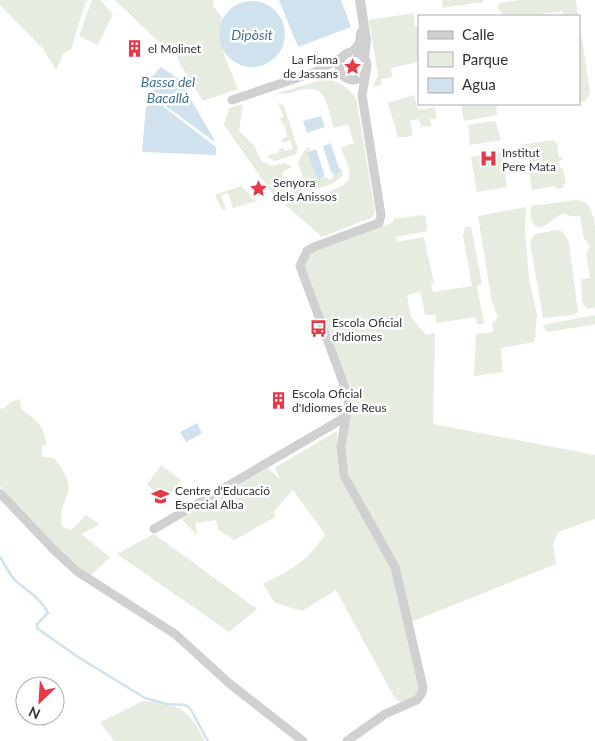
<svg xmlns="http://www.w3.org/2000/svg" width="595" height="741" font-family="Lato,sans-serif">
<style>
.green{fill:#e6ecdf}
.water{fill:#cfe2ee}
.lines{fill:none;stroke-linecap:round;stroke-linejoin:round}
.stream{stroke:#cfe2ee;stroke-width:2.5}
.minor{stroke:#d0d0d0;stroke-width:9}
.tertiary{stroke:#d0d0d0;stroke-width:10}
.labels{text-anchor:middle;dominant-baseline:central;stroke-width:5;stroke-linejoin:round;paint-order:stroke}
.poi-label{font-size:12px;fill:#333;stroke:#fff;text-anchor:start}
.water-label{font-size:14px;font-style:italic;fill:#3f7597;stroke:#fff}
</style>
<rect width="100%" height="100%" fill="#fff"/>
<!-- green -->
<g class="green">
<path d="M0,0h90l-4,1 -15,48 -8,5 -7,16 -13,-21 -43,-44z"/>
<path d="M92,0h8l13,14 -15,31 -19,-9z"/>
<path d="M115,0h99l-1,6 9,11c-7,26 7,48 16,72l-35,12 -23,-37 -9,-21 -9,2z"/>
<path d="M443,0h40v2l-41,6z"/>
<path d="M520,0h56l2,16h-14l-2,-5 -21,3v2h-38l-6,-10 3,-3z"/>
<path d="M414,13l1,13h4v36l-28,6 1,9 -11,2 1,6 -9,2 5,-12 -9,-55z"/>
<path d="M579,19l11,73 -4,8 -7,2z"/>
<path d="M325,79c13,1 27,10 32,23l18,111 -4,5 -49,19 -50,-44 -48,-68 5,-17 14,-4 -4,27 14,13 9,17 10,5 13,-3 7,4 -10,5 5,19 12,-3c2,4 4,7 9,8 8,1 39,-9 41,-18 2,-9 -5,-22 -8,-30l13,-5 -6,-19 -14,4c-8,-23 -6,-47 -37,-37 -7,2 -12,4 -19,2z"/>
<path d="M414,95l4,15 17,-3 2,11 -7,1 1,7 -10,1 -2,-8 -9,2 3,14 -5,2h-10l-10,-34z"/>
<path d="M278,102l6,4 14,43 -2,5 -21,7 -8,-5 12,-4 -1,-2 4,-2 4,3 7,-2 -3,-9 -7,3 -1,-4 5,-2 -3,-14 -2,1 -2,-6 3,-2z"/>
<path d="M461,104h35l1,11 -33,6z"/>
<path d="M492,121l4,1 5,18 -31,5 -2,-20z"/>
<path d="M555,140v3l4,-1 -2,3 2,12h3v3l-3,1 1,7h3l3,16h-3l1,4 -8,1 -1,-3 -23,4 -7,-46z"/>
<path d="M309,147l1,3 -3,1 11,28 7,-2 7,3 1,-6 6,-2 -1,-3 3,-1 2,7c-5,8 -29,17 -37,13l-8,-26 7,-12z"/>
<path d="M503,152l4,35 -30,5 -6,-35z"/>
<path d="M241,186l16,15 -24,7 -5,-15 -7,2 5,14 -4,1 -7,-15z"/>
<path d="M576,200l11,3 7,15 1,9v81l-8,1 -5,-8 -1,-22 9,-1 -4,-25 4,-6 -4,-7h-2l-4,-24h-10l-7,-3 -22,15 -7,-3 -4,-9 1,-10z"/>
<path d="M526,207l-1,25 4,46 8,37 -2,24 -1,3 -33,6 2,24 -29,4 2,-42 17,-2 -1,-9 6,-6 -6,-15 -14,-86z"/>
<path d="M422,215l4,2 1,14 -31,6 1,5 27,-5 10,46 -3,1 2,8 39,-6 -9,-50 2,-9h6l11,57 -5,2 7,38h-7l-2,-7 -39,6v-8h-11l-4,-21 -2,-2 -12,3 4,22 15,18 9,-2 -2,91 162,31v64l-37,13 -5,13 3,19 -145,58c-3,-13 -5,-26 -10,-37 -17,-45 -52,-85 -56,-133 -2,-20 7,-40 7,-60l-47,-125 3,-9 4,-5 81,-31v-3z"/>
<path d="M557,230l6,2 6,10 9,70 -5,3 -30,3 -13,-76 5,-8z"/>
<path d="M595,315v9l-4,1 -44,7 -4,-7z"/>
<path d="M20,399l1,10c14,10 25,18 25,36h-4v12l12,1c30,37 3,36 8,68l8,4 5,-3 11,-12 14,9 -19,10 29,23 -20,19 -35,-31 -55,-59v-78l3,1 8,-7z"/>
<path d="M337,431l1,37 2,11 53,90 27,115 -3,12 -16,7 -7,-6 -58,-107 -34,21 -27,-8 -12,-19c28,-15 45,-22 62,-50l-32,-44 -18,20v7l-40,23 -17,-10 -2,-10 -21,3 3,13 -17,-17 87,-51 12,11 -5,-11 6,-4z"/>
<path d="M161,465l20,15 -15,20 -19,-15z"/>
<path d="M154,534l103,75 -28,23 -112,-78z"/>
<path d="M143,701c36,3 45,7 62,40h-91l-14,-19z"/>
</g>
<!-- water -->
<g class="water">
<path d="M279,0h62l10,27 -53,20z"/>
<circle cx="252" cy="34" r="33"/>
<path d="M161,67l18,12 37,64 -61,-45 -6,-18z"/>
<path d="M147,94l69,53v8l-74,-3z"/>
<path d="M321,116l4,11 -18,6 -4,-12z"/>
<path d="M331,143l8,26 1,3 -6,2 -3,-2 -8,-26z"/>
<path d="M316,149l8,24v4l-6,3 -11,-28z"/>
<path d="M197,423l5,10 -16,9 -6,-10z"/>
</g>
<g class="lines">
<!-- stream -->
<path class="stream" d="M0,557c5,7 9,17 15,23 12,11 26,18 33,33l-11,11v4l4,3 37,26 67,41 22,6 18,1 5,3 18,33"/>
<!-- minor -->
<g class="minor">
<circle cx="353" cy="66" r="14"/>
<path d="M232,100l83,-28 26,-14"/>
<path d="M0,493l54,57 24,22 97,62 55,50 73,57"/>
<path d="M154,529l190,-111"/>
<path d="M347,741l38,-27 32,-14 5,-7 1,-6 -28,-120 -51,-91 -3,-29 8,-49 -49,-132 7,-15 7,-4 65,-24 2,-8 -19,-120 4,-23"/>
</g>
<!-- tertiary -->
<g class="tertiary">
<path d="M360,0l6,40 -2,17"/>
<path d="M353,52l7,-9 1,-10"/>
</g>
</g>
<!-- icons -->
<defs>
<symbol id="building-bare" viewBox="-9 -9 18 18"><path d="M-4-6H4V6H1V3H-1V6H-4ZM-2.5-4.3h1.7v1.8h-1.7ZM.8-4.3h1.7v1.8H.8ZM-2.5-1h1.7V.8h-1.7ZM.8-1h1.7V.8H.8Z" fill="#e63946" stroke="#fff" stroke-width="2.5" paint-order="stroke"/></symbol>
<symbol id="sight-bare" viewBox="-9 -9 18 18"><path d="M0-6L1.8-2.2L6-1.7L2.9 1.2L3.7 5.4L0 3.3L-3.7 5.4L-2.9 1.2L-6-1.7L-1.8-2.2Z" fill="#e63946" stroke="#fff" stroke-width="2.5" paint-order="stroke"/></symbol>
<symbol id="hospital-bare" viewBox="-9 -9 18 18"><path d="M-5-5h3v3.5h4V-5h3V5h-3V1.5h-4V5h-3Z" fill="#e63946" stroke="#fff" stroke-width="2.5" paint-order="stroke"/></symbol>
<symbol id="bus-bare" viewBox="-9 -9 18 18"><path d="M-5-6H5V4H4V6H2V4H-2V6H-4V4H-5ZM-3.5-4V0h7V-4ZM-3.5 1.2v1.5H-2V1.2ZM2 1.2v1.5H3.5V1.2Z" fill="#e63946" stroke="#fff" stroke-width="2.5" paint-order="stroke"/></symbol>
<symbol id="school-bare" viewBox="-9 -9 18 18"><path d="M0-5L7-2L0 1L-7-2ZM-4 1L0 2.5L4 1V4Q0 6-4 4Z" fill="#e63946" stroke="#fff" stroke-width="2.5" paint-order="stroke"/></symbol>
</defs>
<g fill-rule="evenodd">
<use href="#building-bare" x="122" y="36" width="25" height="25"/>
<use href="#sight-bare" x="340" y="54" width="25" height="25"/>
<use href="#hospital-bare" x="476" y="146" width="25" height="25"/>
<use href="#sight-bare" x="246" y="176" width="25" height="25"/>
<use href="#bus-bare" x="306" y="316" width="25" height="25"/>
<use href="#building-bare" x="266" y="388" width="25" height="25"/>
<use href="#school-bare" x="148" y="484" width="25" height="25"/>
</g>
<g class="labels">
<!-- poi labels -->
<g class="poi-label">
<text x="148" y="48">el Molinet</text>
<text x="338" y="59" text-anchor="end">La Flama<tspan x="338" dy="14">de Jassans</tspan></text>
<text x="502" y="152">Institut<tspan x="502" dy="14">Pere Mata</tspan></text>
<text x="273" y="182">Senyora<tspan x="273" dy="14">dels Anissos</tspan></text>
<text x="332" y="322">Escola Oficial<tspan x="332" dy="14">d'Idiomes</tspan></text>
<text x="292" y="393">Escola Oficial<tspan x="292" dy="14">d'Idiomes de Reus</tspan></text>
<text x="175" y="490">Centre d'Educació<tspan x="175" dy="14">Especial Alba</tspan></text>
</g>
<!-- water labels -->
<g class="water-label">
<text x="252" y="34">Dipòsit</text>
<text x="168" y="81">Bassa del<tspan x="168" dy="16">Bacallà</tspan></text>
</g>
</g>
<!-- legend -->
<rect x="418" y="15" width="162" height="90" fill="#ffffff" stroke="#adadad"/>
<rect x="428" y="31" width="25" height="8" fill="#d0d0d0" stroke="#adadad"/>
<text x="462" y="40" font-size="15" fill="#333333">Calle</text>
<rect x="428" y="52" width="25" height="15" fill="#e6ecdf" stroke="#adadad"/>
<text x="462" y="65" font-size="15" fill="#333333">Parque</text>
<rect x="428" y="78" width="25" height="15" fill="#cfe2ee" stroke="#adadad"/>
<text x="462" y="90" font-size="15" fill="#333333">Agua</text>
<!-- north arrow -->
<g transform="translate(40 701) rotate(205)"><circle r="24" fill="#ffffff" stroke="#adadad"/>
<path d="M0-4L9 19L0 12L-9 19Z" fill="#e63946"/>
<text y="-8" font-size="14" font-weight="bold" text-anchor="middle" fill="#333333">N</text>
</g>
</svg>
